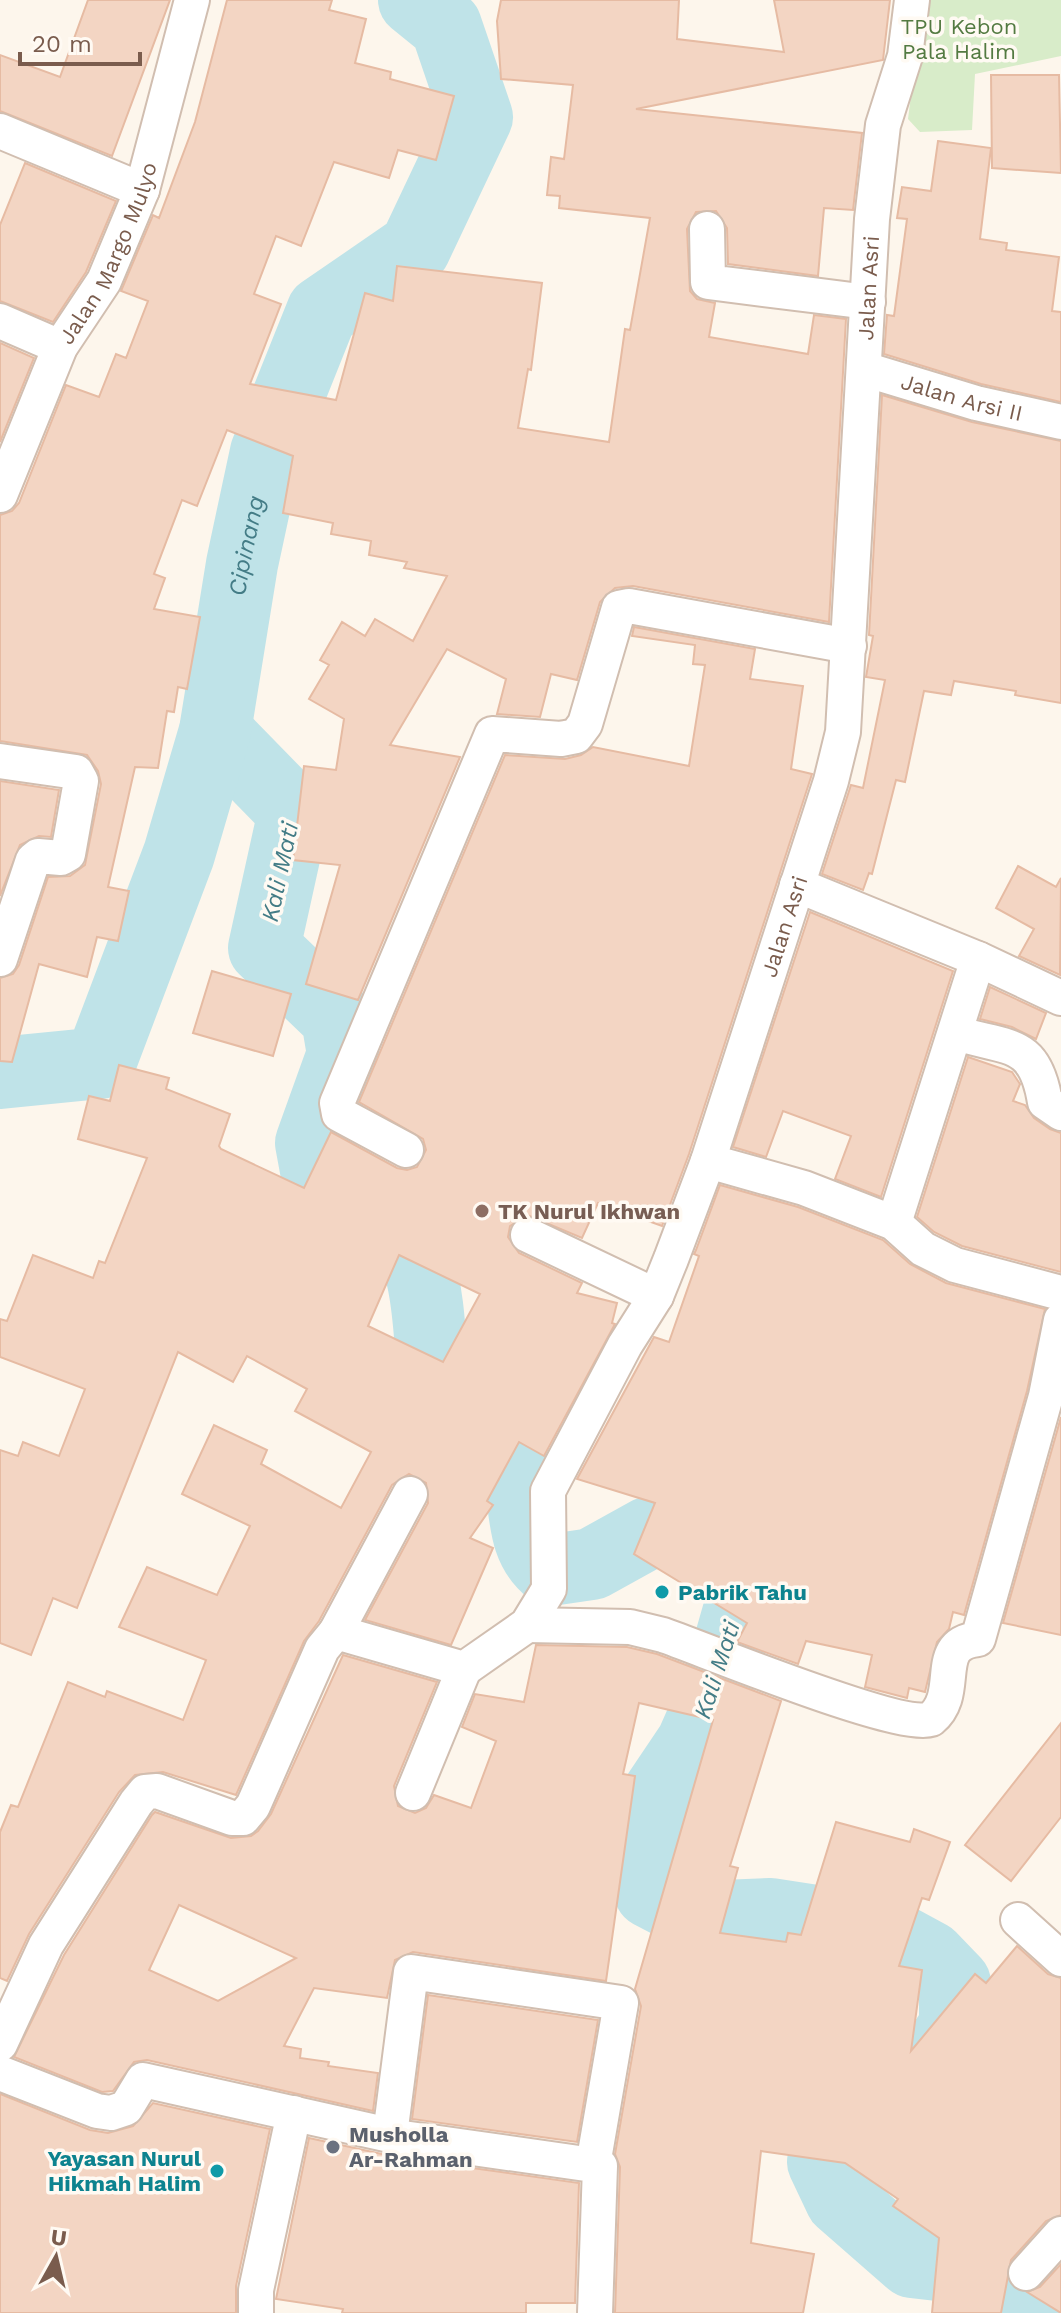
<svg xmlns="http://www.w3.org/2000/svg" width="1061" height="2313" font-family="'Work Sans',sans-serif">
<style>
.green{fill:#d8ecc9}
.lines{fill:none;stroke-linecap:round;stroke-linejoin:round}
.river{stroke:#bfe3e8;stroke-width:72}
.building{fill:#f3d5c3;stroke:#e6bba3;stroke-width:2;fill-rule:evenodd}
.minor-casing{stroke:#d1beb0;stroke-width:38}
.minor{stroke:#fff;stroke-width:34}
.education-dot{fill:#8d6e63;stroke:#fffaf3;stroke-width:3}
.culture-dot{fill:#0f9aa8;stroke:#fffaf3;stroke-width:3}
.worship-dot{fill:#6b7280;stroke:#fffaf3;stroke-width:3}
.labels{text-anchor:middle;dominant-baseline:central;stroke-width:7;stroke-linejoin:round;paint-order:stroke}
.park-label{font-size:22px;fill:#537a41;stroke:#fffaf3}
.street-label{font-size:22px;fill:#7a5c4d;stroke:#fffaf3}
.education-label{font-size:22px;font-weight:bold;fill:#785e54;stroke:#fffaf3;text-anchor:start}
.culture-label{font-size:22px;font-weight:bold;fill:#0d838f;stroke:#fffaf3;text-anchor:start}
.worship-label{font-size:22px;font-weight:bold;fill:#5b616d;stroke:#fffaf3;text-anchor:start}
.water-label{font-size:24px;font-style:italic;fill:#437c86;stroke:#fffaf3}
</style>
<rect width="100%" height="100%" fill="#fdf6ec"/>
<!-- green -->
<path class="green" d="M923,0h138v56l-86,18 -3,56 -52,2 -12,-13z"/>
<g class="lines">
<!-- river -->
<g class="river">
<path d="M215,731l79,81 -30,136 73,70 6,36 -32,89 7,38c21,11 48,20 67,34 52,41 40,118 51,176 12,11 24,24 38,33 11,8 29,13 35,25 23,39 4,92 42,121l41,-6 56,-31 40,-15 31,12 28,42 -7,35 -22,77 -26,59 -35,52 -15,40 -6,30 14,27 48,25 73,-3 91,14 33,10 35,19 25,26v43l-24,36 -31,20 -39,7 -27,28 -11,45 18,38 71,62 61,7 32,-4 16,9 9,39"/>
<path id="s1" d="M0,1073l100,-10 79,-209 36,-123 27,-167 24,-112 56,-140 93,-64 62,-131 -31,-91 -32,-26"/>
</g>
</g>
<!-- building -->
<g class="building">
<path d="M88,0h82l-58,156 -112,-45v-56l60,22z"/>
<path d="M227,0h105l-3,10 37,9 -11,44 36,9 -1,7 64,17 -18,64 -38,-10 -9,28 -55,-16 -33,84 -25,-10 -22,58 27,10 -31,80 86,16 29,-107 28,8 4,-35 145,17 -11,87 -3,-1 -10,59 91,14 16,-113 5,1 20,-112 -91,-10 1,-12 -13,-1 4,-38 13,2 9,-74 -72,-6 -4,-58 4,-21h178l-2,39 107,13 -10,-52h116l-7,60 -247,49 226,24 -9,77 -29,-2 -6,68 -90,-12 -1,-36 -11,-17 -20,1 -9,17 3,62 7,8 18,4 -6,34 99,17 6,-39 32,4 -17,303 -196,-36 -18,2 -15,14 -23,78 -26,-6 -11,43 -43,-3 9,-35 -59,-30 -57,96 70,12 -102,243 -52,-16 34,-119 -47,-5 11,-94 32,4 8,-51 -35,-20 20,-34 -9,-5 22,-38 23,14 10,-17 38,22 34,-65 -43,-8 3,-6 -38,-7 2,-14 -40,-7 2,-11 -50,-10 10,-57 -66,-26 -30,76 -15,-6 -28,74 11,4 -11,31 46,8 -13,72 -9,-2 -4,25 -7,-1 -9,57 -23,-1 -27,120 21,4 -11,50 -21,-4 -10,40 -48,-13 -27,98 -12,-1v-83l13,-4 6,-9 29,-88 22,-1 15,-11 16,-81 -3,-13 -11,-16 -87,-14v-226l12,-4 7,-8 47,-118 33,12 17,-43 10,4 22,-57 -27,-10 32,-76 6,3 36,-96z"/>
<path d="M991,75h68l2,98 -69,-5z"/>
<path d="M938,141l53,7 -11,91 27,4 -1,7 53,7 -7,54 9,1v90l-80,-18 -97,-30 3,-39 7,1 13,-97 -10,-1 5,-31 29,4z"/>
<path d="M25,163l91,38 -30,71 -33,50 -53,-21v-76z"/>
<path d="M0,343l34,15 -34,84z"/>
<path d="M882,395l90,27 89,19v262l-46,-8 1,-4 -62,-10 -3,14 -27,-4 -19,91 -9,-2 -24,94 -3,-1 -6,17 -41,-16 29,-89 12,3 22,-108 -19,-3 7,-41 -4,-1z"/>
<path d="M634,627l121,22 -5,30 53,7 -12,83 21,5 -123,380 -27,72 -64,-23 -16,35 -55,-23 -17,11 -2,11 11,16 63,30 -5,10 40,10 -5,20 3,1 -71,132 -25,-14 -32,59 6,4 -23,33 23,10 -42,97 -86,-25 63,-117 -2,-20 -17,-9 -17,11 -73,136 -15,20 -68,154 -73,-23 -28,3 -16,17 -90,142 -22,47 -7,-3v-146l11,-27 7,2 50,-125 37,15 2,-6 76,29 23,-60 -87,-33 28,-60 70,28 33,-69 -68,-32 32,-69 53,25 -6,14 80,44 30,-56 -76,-41 12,-22 -60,-33 -14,26 -55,-30 -101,256 -24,-10 -22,57 -31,-12v-193l18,6 5,-14 36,14 26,-67 -85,-32v-38l7,2 26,-66 60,23 6,-17 6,2 42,-105 -69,-19 11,-43 21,5 9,-36 50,13 -3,11 64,25 -11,32 2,3 83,39 27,-56 66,36 10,2 10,-3 9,-17 -3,-11 -64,-37 146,-347 60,4 16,-4 12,-8 96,19 16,-101 -12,-1 2,-19 -63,-9zM399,1255l81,39 -37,68 -75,-36z"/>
<path d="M0,781l59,9 -8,47 -12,-1 -19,9 -20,51z"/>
<path d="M1018,866l38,21 5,-9 -1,97 -41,-19 15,-27 -38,-21z"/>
<path d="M810,912l143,59 -72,226 -46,-18 16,-43 -68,-25 -17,46 -33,-10z"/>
<path d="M212,971l79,23 -18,62 -80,-23z"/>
<path d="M990,987l56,26 -10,26 -24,-12 -32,-8z"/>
<path d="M968,1057l44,15 8,12 -7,17 12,4 9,13 16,11 11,4v139l-99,-26 -28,-14 -17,-15z"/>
<path d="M720,1185l78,22 85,33 27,24 36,19 99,26 -18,82 -63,224 -11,-3 -4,17 -12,13 -12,50 -16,-4 -2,10 -42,-11 7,-32 -66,-14 -8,23 -61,-22 10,-19 -113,-69 21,-51 -78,-24 77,-142 15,5 30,-86 -5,-2 2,-4z"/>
<path d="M1061,1417v218l-58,-12z"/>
<path d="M536,1645l91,2 30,7 124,47 -51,165 8,2 -18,65 66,9 2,-9 13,2 35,-113 74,20 4,-13 36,13 -21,58 -7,-2 -23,68 23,4 -11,81 64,-77 11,9 31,-37 31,28 13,4v237l-15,6 -35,39 -10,53h-69l7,-75 -46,-32 5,-7 -53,-36 -84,-12 -10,92 63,11 -11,59h-188l5,-146 -5,-13 26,-148 -6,-17 78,-269 -74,-17 -16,71 12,2 -29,205 -193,-29 -18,8 -8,38 -73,-10 -30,58 17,3 -1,9 29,4 -1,4 50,7 -5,38 -226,-51 -13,2 -21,29 -11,1 -88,-35 50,-102 88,-140 3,-3 76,26 20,-2 7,-5 13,-17 72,-159 94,27 -43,104 4,20 17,7 11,-5 8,-13 37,13 25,-67 -34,-14 13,-33 49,8zM179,1905l117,53 -78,43 -69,-31z"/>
<path d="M1061,1723v94l-50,64 -46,-36z"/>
<path d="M428,1995l170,25 -21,122 -165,-23z"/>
<path d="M0,2094l90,36 18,3 25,-7 20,-23 117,26 -34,157v27h-236z"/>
<path d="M309,2138l91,20 179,25 -4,120h-49v10h-184l1,-4 -67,-10z"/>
<path d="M1061,2264v49l-34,-21 13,-5z"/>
</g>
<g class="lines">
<defs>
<g id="minor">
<path d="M0,131l142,59"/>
<path d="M707,229l1,53 160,20"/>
<path d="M0,321l60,26"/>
<path id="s2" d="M864,369l112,34 85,19"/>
<path id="s3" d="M0,495l60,-148 44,-66 38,-91 50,-190"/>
<path d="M0,761l76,11 5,9 -13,73 -7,4 -23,-2 -5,4 -33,99"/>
<path d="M797,885l181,74 83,39"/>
<path d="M955,1033c54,16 80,7 90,69l16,11"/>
<path d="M406,1150l-67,-36 -2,-11 155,-369 69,5 15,-3 9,-12 34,-116 10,-2 220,40"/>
<path d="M708,1161l96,27 90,35 29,26 32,16 106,28"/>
<path d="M894,1223l84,-264"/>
<path d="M528,1235l128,61"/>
<path d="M527,1625l103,2 33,8c43,15 236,95 268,84 32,-26 -1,-75 47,-80l68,-243 15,-76"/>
<path d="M336,1632l74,-138"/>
<path d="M413,1793l51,-124"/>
<path d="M1018,1920l43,39"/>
<path id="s4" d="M0,2044l46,-99 90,-142 9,-11 12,-1 75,27h11l10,-12 69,-157 14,-17 128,37 63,-44 22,-36 -1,-98 77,-146 31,-49 15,-37 37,-98 123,-380 12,-49 29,-513 11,-94 22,-69 7,-56"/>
<path d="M0,2073l97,38 14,2 15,-5 17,-28 260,58 197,28 -5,147"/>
<path d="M390,2135l21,-163 210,31 -28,162"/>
<path d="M1026,2273l35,-39"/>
<path d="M256,2313v-23l38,-177"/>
</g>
</defs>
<!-- minor casing -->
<use href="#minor" class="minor-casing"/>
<!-- minor -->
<use href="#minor" class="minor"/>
</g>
<!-- markers -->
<circle class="education-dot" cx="482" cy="1211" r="8"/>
<g class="culture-dot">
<circle cx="662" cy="1592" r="8"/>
<circle cx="217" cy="2171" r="8"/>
</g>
<circle class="worship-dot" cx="333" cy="2147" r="8"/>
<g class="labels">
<!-- park labels -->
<g class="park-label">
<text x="959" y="26">TPU Kebon<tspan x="959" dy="25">Pala Halim</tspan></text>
</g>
<!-- street labels -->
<g class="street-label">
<text stroke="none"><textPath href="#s3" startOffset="266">Jalan Margo Mulyo</textPath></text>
<text stroke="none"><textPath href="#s4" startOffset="2216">Jalan Asri</textPath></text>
<text stroke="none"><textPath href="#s2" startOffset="102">Jalan Arsi II</textPath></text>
<text stroke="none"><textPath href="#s4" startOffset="1568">Jalan Asri</textPath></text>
</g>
<!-- education labels -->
<g class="education-label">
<text x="498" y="1211">TK Nurul Ikhwan</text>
</g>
<!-- culture labels -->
<g class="culture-label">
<text x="678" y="1592">Pabrik Tahu</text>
<text x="201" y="2158" text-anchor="end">Yayasan Nurul<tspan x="201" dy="25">Hikmah Halim</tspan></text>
</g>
<!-- worship labels -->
<g class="worship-label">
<text x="349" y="2134">Musholla<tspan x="349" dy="25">Ar-Rahman</tspan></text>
</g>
<!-- water labels -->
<g class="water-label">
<text stroke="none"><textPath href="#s1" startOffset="640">Cipinang</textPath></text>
<text transform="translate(280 872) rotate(-78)">Kali Mati</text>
<text transform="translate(717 1670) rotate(-72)">Kali Mati</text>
</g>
</g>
<!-- north arrow -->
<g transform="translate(56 2257) rotate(8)" stroke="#fffaf3" stroke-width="6" paint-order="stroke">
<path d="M0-6L14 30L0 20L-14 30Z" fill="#7a5c4d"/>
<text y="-12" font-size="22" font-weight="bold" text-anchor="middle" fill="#7a5c4d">U</text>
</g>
<!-- scale -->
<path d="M20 52v12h120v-12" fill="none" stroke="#7a5c4d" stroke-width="4"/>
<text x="32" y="52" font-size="24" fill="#7a5c4d" stroke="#fffaf3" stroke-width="6" paint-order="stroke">20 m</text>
</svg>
